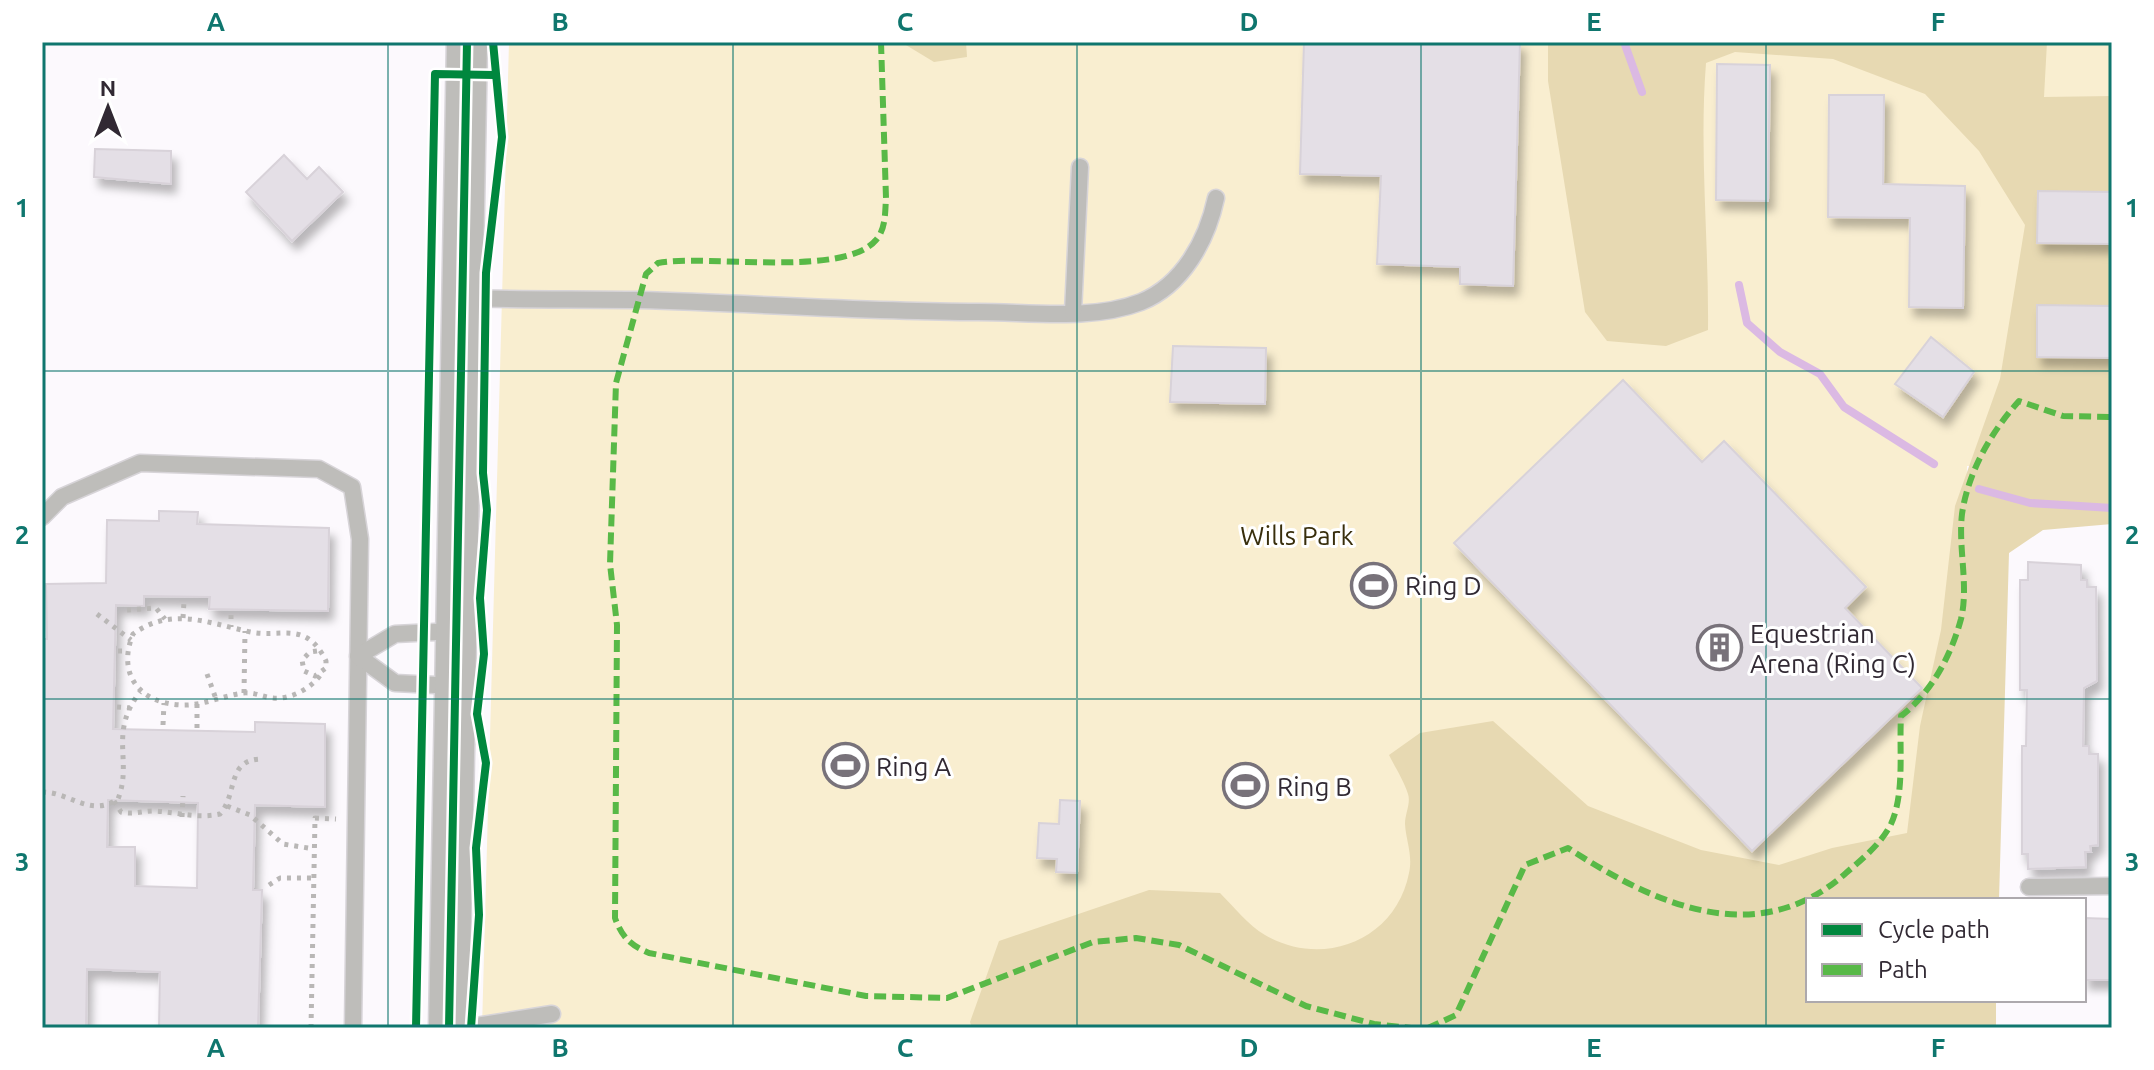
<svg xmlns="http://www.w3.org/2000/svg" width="2154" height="1070" font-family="Ubuntu,sans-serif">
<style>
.green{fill:#f9eed0}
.forest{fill:#e7d9b2}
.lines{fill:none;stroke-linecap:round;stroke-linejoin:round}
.stream{stroke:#dbb9e3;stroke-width:8}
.building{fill:#e4dfe6;stroke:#d8d2d9;stroke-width:2;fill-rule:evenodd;filter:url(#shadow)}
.service-casing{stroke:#d7d4d8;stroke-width:19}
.tertiary-casing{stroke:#d7d4d8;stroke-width:43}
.path{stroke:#b9b7b6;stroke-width:5;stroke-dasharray:4 6;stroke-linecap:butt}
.service{stroke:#bebdba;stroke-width:16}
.tertiary{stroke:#bebdba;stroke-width:40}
.quiet{stroke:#58b947;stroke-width:6;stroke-dasharray:12 6;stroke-linecap:butt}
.cycleway-casing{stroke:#fff;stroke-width:13}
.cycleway{stroke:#00873e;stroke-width:8}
.grid{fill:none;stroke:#0f766e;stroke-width:2;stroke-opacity:0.55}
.labels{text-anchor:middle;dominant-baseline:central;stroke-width:6;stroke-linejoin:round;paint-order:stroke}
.park-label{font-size:26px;fill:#382e0c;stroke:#fff}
.poi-label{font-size:26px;fill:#312933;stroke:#fff;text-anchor:start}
.neatline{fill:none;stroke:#0f766e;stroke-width:3}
.grid-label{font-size:26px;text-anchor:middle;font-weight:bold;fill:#0f766e}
</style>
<defs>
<filter id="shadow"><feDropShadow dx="5" dy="9" stdDeviation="4" flood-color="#0004"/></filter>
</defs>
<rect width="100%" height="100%" fill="#fcf9fd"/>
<!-- green -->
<path class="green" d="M509,42h1603v422l-145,2 -11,434h-148v100l145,28h-1471z"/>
<!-- forest -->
<g class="forest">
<path d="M901,42h65l1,15 -33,5z"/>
<path d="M1548,42h499l-3,55 68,-1v428l-69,6 -34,23 -10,347h-191v100h188v28h-1024l-2,-6 29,-81 150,-51 71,3c14,14 28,32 45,42 58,34 131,5 144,-62 4,-18 -3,-32 -4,-49 0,-10 6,-21 3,-30 -4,-13 -13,-27 -19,-39l31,-22 73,-12 95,85 113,44 78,15 53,-17 75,-15 13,-107 21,-96 14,-124 45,-127 25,-154 -46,-74 -54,-57 -92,-35 -98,-7 -29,11c-7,89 3,178 2,267l-42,16 -59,-5 -22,-29 -37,-231z"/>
</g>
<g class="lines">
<!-- stream -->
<g class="stream">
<path d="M1624,42l18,50"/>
<path d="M1739,285l8,38 33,29 40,22 24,33 90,57"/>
<path d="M1979,489l51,14 82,5"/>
</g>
</g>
<!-- building -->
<g class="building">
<path d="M1304,42h216l-7,244 -53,-2v-17l-83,-3 4,-88 -81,-2z"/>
<path d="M1717,64l53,1 -2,136 -52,-1z"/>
<path d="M1829,95h55l-1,89 82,2 -2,122 -54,-1 1,-89 -82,-1z"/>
<path d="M95,149l76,2v33l-77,-7z"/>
<path d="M284,155l23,24 12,-12 24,25 -51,49 -46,-49z"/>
<path d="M2038,191l74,1v52l-75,-1z"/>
<path d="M2037,305l75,1v52l-75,-1z"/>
<path d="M1931,337l43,35 -31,45 -48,-33z"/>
<path d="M1173,346l93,2 -1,56 -95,-2z"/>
<path d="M1623,380l79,82 22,-21 142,146 -21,21 77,80 -170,163 -298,-308z"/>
<path d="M159,511l39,1 -1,12 132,4 -1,83 -119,-2 1,-12 -66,-1v10l-28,-1 -3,124 142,3v-10l70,2v83l-70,-2 -2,85h9l-4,138h-99l1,-56 -73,-3 -1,59h-44v-389h5l-1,-55 60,-1 1,-63 52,1zM108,800l90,3 -1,85 -62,-2v-39h-28z"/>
<path d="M2028,562l53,3v15h6v7h9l1,94 -13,7 -1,58h6v8h9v91l-8,1 1,6h-6l1,15 -58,2v-15h-6v-108h4l1,-56h-7v-110h8z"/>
<path d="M1060,800l20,1 -3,72 -21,-1 1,-13 -20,-1 2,-35 20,1z"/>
<path d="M2084,918l28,1v61h-28z"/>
</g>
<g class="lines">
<defs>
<g id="service">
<path d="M462,298c59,2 118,1 177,2 113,3 226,12 339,12 52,0 114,9 163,-10 42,-17 66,-62 75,-104"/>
<path d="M1073,312l7,-145"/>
<path d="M42,517l20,-20 78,-34 179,6 33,18 8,52 -7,489"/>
<path d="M455,631l-60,3 -37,22 37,27 60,3"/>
<path d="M2029,887l83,-1"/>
<path d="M463,1028l89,-14"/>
</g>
<path id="tertiary" d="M449,1028l18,-986"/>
</defs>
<!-- service casing -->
<use href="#service" class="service-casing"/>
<!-- tertiary casing -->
<use href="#tertiary" class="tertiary-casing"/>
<!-- path -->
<g class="path">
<path d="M127,610l29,-2 9,11"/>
<path d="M97,614l34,26"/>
<path d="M231,615v12"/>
<path d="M183,618l1,-17"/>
<path d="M118,651h9"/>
<path d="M317,651l-7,1 -8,8 2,11 11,5 11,-8v-7c-21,-43 -46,-21 -80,-30 -40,-9 -76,-24 -113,3 -16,39 5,69 48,71 21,1 41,-9 62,-12 12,-1 19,4 30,5 17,2 39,-10 48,-24"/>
<path d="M207,674l9,25"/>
<path d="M244,693l1,-62"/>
<path d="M117,707l13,1"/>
<path d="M163,725l1,-22"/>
<path d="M197,728v-24"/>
<path d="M42,792c28,0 48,26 76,7 15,-38 -10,-66 22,-107"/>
<path d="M114,801l7,11c12,3 21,-1 33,-1 23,1 42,8 66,3 18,-20 6,-55 42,-55"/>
<path d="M227,806l23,9 33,29 31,5"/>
<path d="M182,817l1,-21"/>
<path d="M269,885l11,-7h34"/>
<path d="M311,1028l4,-210 21,1"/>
</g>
<!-- service -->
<use href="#service" class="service"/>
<!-- tertiary -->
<use href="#tertiary" class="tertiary"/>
<!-- quiet -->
<g class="quiet">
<path d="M881,42l5,156c-1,14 0,31 -10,42 -32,38 -168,14 -218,23l-12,11 -30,109 -6,181 7,61 -2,293c7,19 15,27 34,35l217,43 81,2 146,-56 43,-4 43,7 127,61 68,18 37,4"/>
<path d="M1428,1028l28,-13 69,-150 43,-17c86,56 189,104 278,25 16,-14 35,-29 45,-49 14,-31 8,-74 10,-108 30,-23 50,-60 60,-97 8,-33 -3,-71 1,-105 6,-42 29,-82 57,-113l44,15 49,1"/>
</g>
<defs>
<g id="cycleway">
<path d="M416,1028l19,-954 59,1"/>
<path d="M449,1028l18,-986"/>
<path d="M471,1028l8,-113 -3,-67 10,-85 -9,-49 7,-60 -4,-56 7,-88 -4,-37 3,-200 16,-136 -9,-95"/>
</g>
</defs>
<!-- cycleway casing -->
<use href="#cycleway" class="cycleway-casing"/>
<!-- cycleway -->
<use href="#cycleway" class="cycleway"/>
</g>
<!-- grid -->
<path class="grid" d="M388,42v986M733,42v986M1077,42v986M1421,42v986M1766,42v986M42,371h2070M42,699h2070"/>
<!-- icons -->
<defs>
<symbol id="stadium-ring" viewBox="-11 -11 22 22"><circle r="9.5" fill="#fff" stroke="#78727a" stroke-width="1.5"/><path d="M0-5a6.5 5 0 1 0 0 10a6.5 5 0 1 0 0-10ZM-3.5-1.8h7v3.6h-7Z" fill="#78727a"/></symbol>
<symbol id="building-ring" viewBox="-11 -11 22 22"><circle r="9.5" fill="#fff" stroke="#78727a" stroke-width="1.5"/><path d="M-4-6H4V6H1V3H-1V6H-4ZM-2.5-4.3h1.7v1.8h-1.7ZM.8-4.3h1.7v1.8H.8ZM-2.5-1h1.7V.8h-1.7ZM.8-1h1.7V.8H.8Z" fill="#78727a"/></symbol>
</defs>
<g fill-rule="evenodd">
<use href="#stadium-ring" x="1348" y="560" width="51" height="51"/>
<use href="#building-ring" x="1694" y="622" width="51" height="51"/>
<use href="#stadium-ring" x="820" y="740" width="51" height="51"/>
<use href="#stadium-ring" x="1220" y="760" width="51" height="51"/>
</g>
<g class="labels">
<!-- park labels -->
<g class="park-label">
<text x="1297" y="535">Wills Park</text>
</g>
<!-- poi labels -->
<g class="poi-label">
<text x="1405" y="585">Ring D</text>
<text x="1750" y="633">Equestrian<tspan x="1750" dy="30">Arena (Ring C)</tspan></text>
<text x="876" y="766">Ring A</text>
<text x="1277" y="786">Ring B</text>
</g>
</g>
<!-- border -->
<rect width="2154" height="1070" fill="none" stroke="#ffffff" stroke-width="88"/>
<!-- legend -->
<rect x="1806" y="898" width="280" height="104" fill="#ffffff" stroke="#ada9ad" stroke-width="2"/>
<rect x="1822" y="924" width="40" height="12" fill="#00873e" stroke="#ada9ad" stroke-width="2"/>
<text x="1878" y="938" font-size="24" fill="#312933">Cycle path</text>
<rect x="1822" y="964" width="40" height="12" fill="#58b947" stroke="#ada9ad" stroke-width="2"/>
<text x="1878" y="978" font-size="24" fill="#312933">Path</text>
<!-- north arrow -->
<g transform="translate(108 108)" stroke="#ffffff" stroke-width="6" paint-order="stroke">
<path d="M0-6L14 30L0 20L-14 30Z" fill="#312933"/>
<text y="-12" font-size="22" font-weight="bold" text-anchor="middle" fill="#312933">N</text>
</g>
<rect x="44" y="44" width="2066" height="982" class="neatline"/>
<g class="grid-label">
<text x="216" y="31">A</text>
<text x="560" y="31">B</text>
<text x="905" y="31">C</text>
<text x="1249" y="31">D</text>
<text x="1594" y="31">E</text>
<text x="1938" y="31">F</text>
<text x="22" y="217">1</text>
<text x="2132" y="217">1</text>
<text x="22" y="544">2</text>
<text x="2132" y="544">2</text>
<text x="22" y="871">3</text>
<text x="2132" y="871">3</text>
<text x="216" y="1057">A</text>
<text x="560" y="1057">B</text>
<text x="905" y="1057">C</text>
<text x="1249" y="1057">D</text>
<text x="1594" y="1057">E</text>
<text x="1938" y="1057">F</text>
</g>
</svg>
